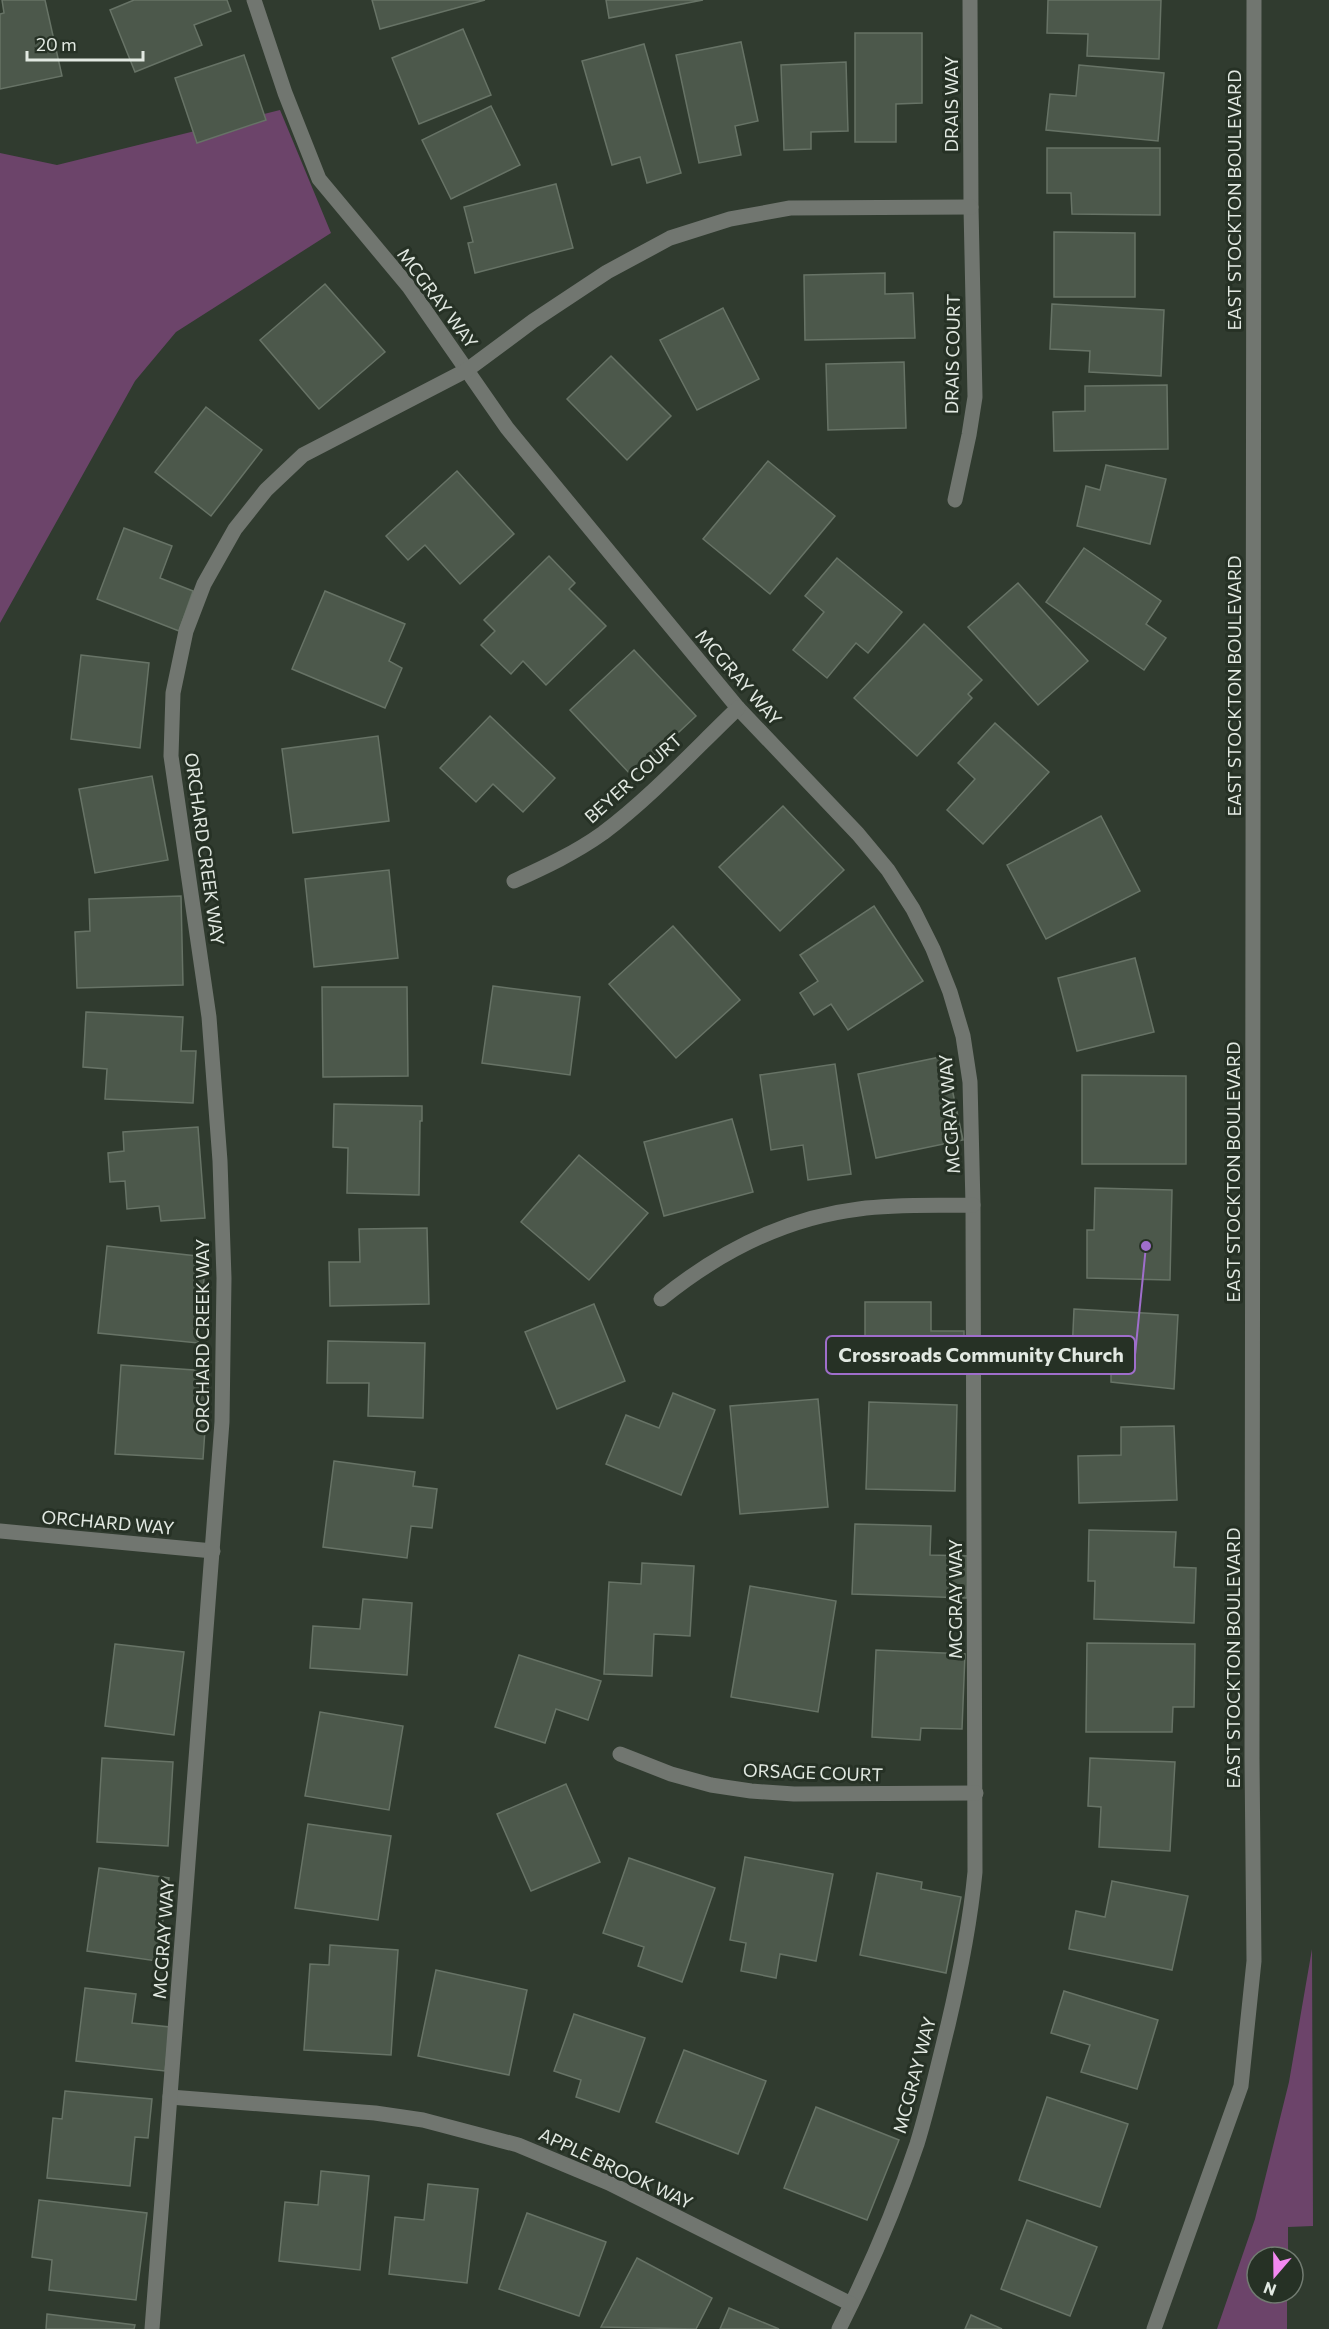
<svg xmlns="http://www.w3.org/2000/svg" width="1329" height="2329" font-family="Commissioner,sans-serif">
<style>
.green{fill:#6c446a}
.building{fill:#4c584b;stroke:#677366;stroke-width:1.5}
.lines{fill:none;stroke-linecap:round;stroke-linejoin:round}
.minor{stroke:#717670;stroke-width:15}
.labels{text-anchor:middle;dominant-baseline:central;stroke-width:6;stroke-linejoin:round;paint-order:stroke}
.street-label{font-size:18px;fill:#e2e9e2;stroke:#263125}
.leader{fill:none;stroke:#9f6ecb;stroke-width:2}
.callout-dot{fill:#9f6ecb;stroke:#263125;stroke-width:2}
.callout{fill:#263125;stroke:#9f6ecb;stroke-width:2}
.callout-label{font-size:20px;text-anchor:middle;font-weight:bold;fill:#e2e9e2}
</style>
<rect width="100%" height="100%" fill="#303b2f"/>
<!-- green -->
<g class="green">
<path d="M280,110l51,123 -155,99 -41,49 -135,242v-470l57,12z"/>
<path d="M1312,1949l1,277 -25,1v30h-31v36h30v36h-70l38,-110 34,-137z"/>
</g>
<!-- building -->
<g class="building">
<path d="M2,0h43l17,76 -62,13v-75l4,-1z"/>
<path d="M134,0h93l4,11 -37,14 8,20 -67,27 -25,-62z"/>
<path d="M372,0h113l-105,29z"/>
<path d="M606,0h97l-94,18z"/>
<path d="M1048,0h113l-2,59 -72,-3 1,-22 -41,-1z"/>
<path d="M463,29l28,66 -72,29 -27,-66z"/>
<path d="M855,33h67v70l-26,1v38h-41z"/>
<path d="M741,42l17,79 -23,5 6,29 -42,8 -23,-108z"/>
<path d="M644,44l37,129 -34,10 -7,-26 -28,8 -30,-104z"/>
<path d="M244,55l22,65 -69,23 -22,-65z"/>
<path d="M846,62l2,69 -37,1v17l-27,1 -3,-85z"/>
<path d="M1079,65l85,8 -6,68 -112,-11 4,-36 26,2z"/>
<path d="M491,106l29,59 -69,34 -29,-59z"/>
<path d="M1047,148h113v67l-88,-1 -1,-21h-24z"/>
<path d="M556,184l17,64 -98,25 -7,-30 5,-1 -9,-35z"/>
<path d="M1054,232l81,1v64h-81z"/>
<path d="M885,273v21l28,-1 2,45 -110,2 -1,-65z"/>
<path d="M325,284l60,68 -66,57 -59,-69z"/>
<path d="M1052,304l112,6 -3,66 -72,-4 1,-21 -40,-2z"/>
<path d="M723,308l36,71 -62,31 -37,-70z"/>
<path d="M611,356l60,60 -44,44 -60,-61z"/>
<path d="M904,362l2,66 -78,2 -2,-66z"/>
<path d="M1167,385l1,64 -114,2 -1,-39 32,-1v-25z"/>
<path d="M206,407l56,43 -51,66 -56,-44z"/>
<path d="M768,461l67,55 -65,78 -67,-55z"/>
<path d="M1106,465l60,14 -16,65 -73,-18 9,-40 14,4z"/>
<path d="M457,471l57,63 -54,50 -35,-39 -17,15 -22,-24z"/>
<path d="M124,528l48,18 -12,32 33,13 -14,40 -82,-32z"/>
<path d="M1084,548l77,53 -15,23 20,14 -22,32 -98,-68z"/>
<path d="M549,556l26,27 -6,6 37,37 -60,59 -23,-24 -12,13 -30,-29 14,-14 -11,-11z"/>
<path d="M837,558l65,54 -34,41 -12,-10 -29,35 -34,-28 31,-38 -19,-16z"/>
<path d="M1018,583l70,78 -50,44 -70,-78z"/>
<path d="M325,591l80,33 -16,37 13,7 -17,40 -93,-39z"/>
<path d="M924,624l58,56 -14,14 4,4 -55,58 -63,-58z"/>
<path d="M634,650l62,66 -64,60 -62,-66z"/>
<path d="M81,655l68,8 -9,85 -69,-9z"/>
<path d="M490,716l65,62 -32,34 -30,-28 -17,18 -36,-34z"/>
<path d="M995,723l54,49 -66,72 -36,-34 28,-31 -17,-16z"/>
<path d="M378,736l11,85 -96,12 -11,-84z"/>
<path d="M152,776l16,84 -73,13 -16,-84z"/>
<path d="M783,806l61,64 -64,61 -61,-64z"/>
<path d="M1101,816l39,75 -94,48 -39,-74z"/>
<path d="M389,870l9,88 -84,9 -9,-88z"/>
<path d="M181,896l2,89 -106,3 -2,-56 15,-1 -1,-32z"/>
<path d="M874,906l49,75 -75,49 -17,-26 -17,11 -14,-22 18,-12 -18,-26z"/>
<path d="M673,926l67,74 -64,58 -67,-74z"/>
<path d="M1135,958l19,74 -77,19 -19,-73z"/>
<path d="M493,986l87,11 -10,78 -88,-12z"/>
<path d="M322,987h85l1,89 -85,1z"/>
<path d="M86,1012l97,5 -2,34h15l-3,52 -88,-4 2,-30 -24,-2z"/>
<path d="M945,1056l18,84 -87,18 -18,-84z"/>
<path d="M835,1064l16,110 -43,6 -5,-35 -32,5 -11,-75z"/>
<path d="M1082,1075l104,1v88h-104z"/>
<path d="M334,1104l88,2v15h-2l-1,74 -72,-2 1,-45 -15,-1z"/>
<path d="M732,1119l21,73 -89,24 -20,-74z"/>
<path d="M198,1127l7,91 -44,3 -2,-15 -32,3 -2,-28 -15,1 -2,-29 16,-2 -1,-19z"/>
<path d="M579,1155l69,58 -59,67 -68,-58z"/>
<path d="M1095,1188l77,2 -2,90 -83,-2v-48h7z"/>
<path d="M427,1228l2,76 -99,2 -1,-44h31l-1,-33z"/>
<path d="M107,1246l99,11 -8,86 -100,-10z"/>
<path d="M865,1302h66v29h33v43h-99z"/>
<path d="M594,1304l31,77 -68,28 -32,-77z"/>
<path d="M1074,1309l104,6 -4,74 -63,-7v-27l-39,-2z"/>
<path d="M328,1341l97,2 -2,75 -55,-2 1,-33h-42z"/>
<path d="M121,1365l88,6 -6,88 -88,-5z"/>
<path d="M673,1393l42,17 -34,85 -75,-31 20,-49 33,13z"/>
<path d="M818,1399l10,108 -88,7 -10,-108z"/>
<path d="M869,1402l88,3 -2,86 -89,-2z"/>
<path d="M1174,1426l3,74 -98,3 -1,-47 43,-1v-28z"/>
<path d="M334,1461l81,11 -2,14 24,3 -5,39 -21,-2 -4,32 -84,-11z"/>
<path d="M855,1524l76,2 -1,29 39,1 -2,42 -115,-4z"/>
<path d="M1089,1530l87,2 -2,35 22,1 -2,55 -100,-4 1,-38h-7z"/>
<path d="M642,1563l52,3 -4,70 -36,-2 -2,42 -48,-2 5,-92 32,2z"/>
<path d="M750,1586l86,15 -18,111 -87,-15z"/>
<path d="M363,1599l49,4 -5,72 -97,-7 3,-42 47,3z"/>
<path d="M1087,1643l108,1 -1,63h-21l-1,25h-86z"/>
<path d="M115,1644l69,8 -10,83 -69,-9z"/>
<path d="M876,1650l89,4 -3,75 -41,-1 -1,12 -48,-3z"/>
<path d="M519,1655l82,26 -13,39 -32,-11 -11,34 -50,-16z"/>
<path d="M320,1712l83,14 -14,84 -84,-14z"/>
<path d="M102,1758l71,4 -5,84 -71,-4z"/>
<path d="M1090,1758l85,4 -5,89 -71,-4 2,-40 -13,-1z"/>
<path d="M566,1784l34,78 -69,29 -34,-77z"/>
<path d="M308,1824l83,12 -13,84 -83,-12z"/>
<path d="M745,1857l88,17 -17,87 -36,-7 -4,24 -35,-7 5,-28 -16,-3z"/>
<path d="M629,1858l86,30 -33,94 -44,-16 6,-19 -41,-14z"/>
<path d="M99,1868l70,10 -12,83 -70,-10z"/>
<path d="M877,1873l45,9 -1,7 40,8 -15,76 -86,-18z"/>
<path d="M1112,1881l76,15 -16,74 -103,-21 7,-38 29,6z"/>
<path d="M330,1945l68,5 -7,105 -87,-5 6,-86 19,1z"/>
<path d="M436,1970l91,20 -18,85 -91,-19z"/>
<path d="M85,1988l51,6 -4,29 38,4 -5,44 -89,-10z"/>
<path d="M1064,1991l94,29 -21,69 -56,-17 9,-27 -39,-12z"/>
<path d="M574,2014l71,24 -26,74 -43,-15 5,-17 -27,-9z"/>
<path d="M684,2050l82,31 -28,73 -82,-32z"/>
<path d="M65,2091l87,8 -4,39 -13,-1 -5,49 -83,-8 6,-60 9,1z"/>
<path d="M1047,2097l81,27 -28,83 -81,-27z"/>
<path d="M816,2107l83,33 -32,80 -83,-32z"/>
<path d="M321,2171l48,5 -9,94 -81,-9 6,-59 33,3z"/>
<path d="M428,2184l50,5 -11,94 -78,-9 6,-57 29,3z"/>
<path d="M39,2200l108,13 -11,87 -87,-10 3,-30 -20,-3z"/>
<path d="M527,2213l79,29 -27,74 -80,-27z"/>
<path d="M1027,2220l70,27 -27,69 -69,-27z"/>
<path d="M637,2258l75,40 -16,31 -95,-2z"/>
<path d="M729,2308l50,21h-59z"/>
<path d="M47,2314l88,11 -1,4h-88z"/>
<path d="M971,2315l31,14h-37z"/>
</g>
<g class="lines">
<!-- minor -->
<g class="minor">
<path d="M254,0l31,93 34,86 90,108 98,141 231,280 120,126 30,36 25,39 20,40 17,43 13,44 7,46 3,123 2,667c-5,52 -15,102 -27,153 -10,40 -19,80 -31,119 -21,63 -48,126 -78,185"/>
<path d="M955,500l14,-65 6,-38 -4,-190 -1,-207"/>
<path d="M514,881c31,-14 61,-28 89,-48 49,-37 91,-83 135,-125"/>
<path d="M661,1299c58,-47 123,-81 198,-90 38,-5 76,-3 114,-4"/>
<path d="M0,1531l213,20"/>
<path d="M620,1754l51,20 40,11 40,6 43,3 182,-1"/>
<path d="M170,2097l205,16 48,7 95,25 91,38 242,121"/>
<path d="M152,2329l70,-907 2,-144 -4,-117 -11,-144 -38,-261 2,-63 13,-62 18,-47 31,-55 31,-39 37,-35 164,-85 66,-49 74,-49 63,-34 60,-19 60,-11 181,-1"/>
<path d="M1154,2329l87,-243 13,-125 -2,-202 2,-1759"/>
</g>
</g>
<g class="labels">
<!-- street labels -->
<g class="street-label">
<text transform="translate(951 104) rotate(-90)">DRAIS WAY</text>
<text transform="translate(1234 200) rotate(-90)">EAST STOCKTON BOULEVARD</text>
<text transform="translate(438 298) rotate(53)">MCGRAY WAY</text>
<text transform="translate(952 354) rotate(-89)">DRAIS COURT</text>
<text transform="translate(739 677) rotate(49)">MCGRAY WAY</text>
<text transform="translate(1234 686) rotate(-90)">EAST STOCKTON BOULEVARD</text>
<text transform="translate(633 778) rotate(-42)">BEYER COURT</text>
<text transform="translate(205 849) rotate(82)">ORCHARD CREEK WAY</text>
<text transform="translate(949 1114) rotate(-94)">MCGRAY WAY</text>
<text transform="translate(1233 1172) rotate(-90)">EAST STOCKTON BOULEVARD</text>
<text transform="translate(202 1336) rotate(-90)">ORCHARD CREEK WAY</text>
<text transform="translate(108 1522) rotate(5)">ORCHARD WAY</text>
<text transform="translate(955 1599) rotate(-90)">MCGRAY WAY</text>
<text transform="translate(1233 1658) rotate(-90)">EAST STOCKTON BOULEVARD</text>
<text transform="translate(813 1772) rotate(2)">ORSAGE COURT</text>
<text transform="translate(163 1939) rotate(-86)">MCGRAY WAY</text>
<text transform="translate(914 2075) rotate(-75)">MCGRAY WAY</text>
<text transform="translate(616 2168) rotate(25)">APPLE BROOK WAY</text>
</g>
</g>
<!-- callouts -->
<path class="leader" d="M1146 1246L1135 1355"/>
<circle class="callout-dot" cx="1146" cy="1246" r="6"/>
<rect class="callout" x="826" y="1336" width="309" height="38" rx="6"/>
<g class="callout-label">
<text x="981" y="1362">Crossroads Community Church</text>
</g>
<!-- north arrow -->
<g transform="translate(1275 2275) rotate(200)"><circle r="28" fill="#263125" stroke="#717b71" stroke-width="1.5"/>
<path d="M0-4.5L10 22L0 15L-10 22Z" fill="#f389f1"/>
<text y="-9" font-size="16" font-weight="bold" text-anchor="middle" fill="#e2e9e2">N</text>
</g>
<!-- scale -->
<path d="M27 51v9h116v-9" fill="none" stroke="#e2e9e2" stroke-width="3"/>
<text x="36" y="51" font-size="18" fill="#e2e9e2" stroke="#263125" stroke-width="4.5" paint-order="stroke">20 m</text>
</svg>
